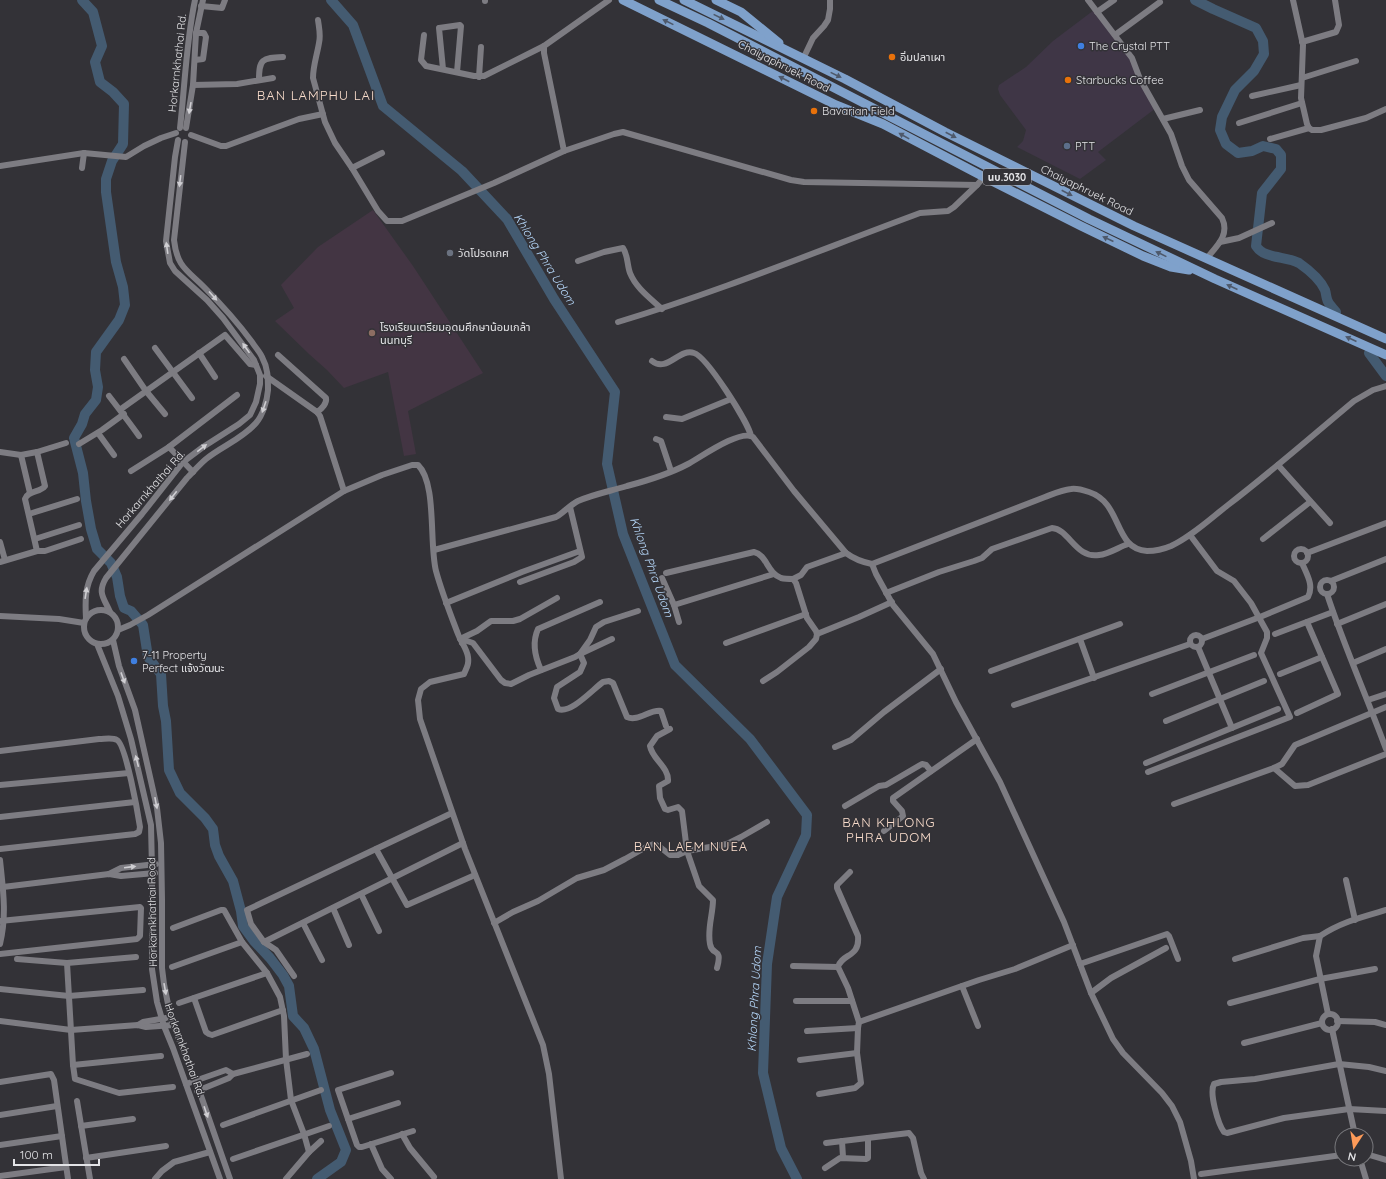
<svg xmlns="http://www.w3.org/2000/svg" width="1386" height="1179" font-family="Quicksand,'Noto Sans Thai',sans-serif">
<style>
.commercial{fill:#3f3646}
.education{fill:#433543}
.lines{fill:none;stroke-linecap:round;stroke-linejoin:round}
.river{stroke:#445b71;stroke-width:10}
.minor{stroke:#7d7c82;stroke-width:6}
.primary{stroke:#7fa1cb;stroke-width:9}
.oneway{fill:#4e596b}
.oneway2{fill:#cfced2}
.shop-dot{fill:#3f7fe0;stroke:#333237;stroke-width:1.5}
.food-dot{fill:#e8710a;stroke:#333237;stroke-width:1.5}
.service-dot{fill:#5c6f8a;stroke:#333237;stroke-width:1.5}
.worship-dot{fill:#6b7280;stroke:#333237;stroke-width:1.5}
.education-dot{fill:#8d6e63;stroke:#333237;stroke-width:1.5}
.labels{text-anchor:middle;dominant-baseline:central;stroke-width:3;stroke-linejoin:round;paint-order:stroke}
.shield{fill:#333237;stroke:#aeaeb2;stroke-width:1}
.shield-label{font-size:10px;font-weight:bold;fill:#e3e3e6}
.poi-label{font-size:11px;fill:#e3e3e6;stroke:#333237;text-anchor:start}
.street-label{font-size:11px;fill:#e3e3e6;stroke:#333237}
.water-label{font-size:12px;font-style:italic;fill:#b8dafd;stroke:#333237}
.quarter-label{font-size:13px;letter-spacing:1px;fill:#f9dccb;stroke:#333237}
</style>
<rect width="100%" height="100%" fill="#333237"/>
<!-- commercial -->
<path class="commercial" d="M1094,10l38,48 24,50 -58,44 8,8 -26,19 -63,-32 6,-6 3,-11 -26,-35 -2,-6 1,-4 27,-18 27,-26z"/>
<!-- education -->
<path class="education" d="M373,210l40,56 70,107 -75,38 8,43 -12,2 -16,-84 -44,16 -17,-18 -18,-16 -34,-33 19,-13 -13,-23 37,-38z"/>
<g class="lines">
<!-- river -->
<g class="river">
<path d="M82,0l11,12 9,34 -7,16 5,20 13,10 11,12 -1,40 -11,17 -6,18v13l10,70 7,25 2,18 -6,15 -23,32 -1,18 3,17 -2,13 -11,14 -3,10 -8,14 9,35 3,28 5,28 6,20 14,14 6,14 3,19 4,12 7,3 12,14 5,32 13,17 2,32 3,15 3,49 11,23 25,25 8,11 2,16 4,11 14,25 8,30 2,15 11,15 16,17 13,17 6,11 4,30 11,12 10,21 16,61 16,40 -5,12 -24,17"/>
<path d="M331,0l22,25 30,81 79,65 45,48 47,80 61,93 -8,72 16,70 52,131 75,74 57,76 -1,20 -29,62 -10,67 -4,109 18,75 16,31"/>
<path d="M1195,0l18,9 43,19 7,13 1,13 -10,17 -19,19 -13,27 -2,13 6,14 12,9 14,-2 11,-5 13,3 5,6v14l-19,24 -6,53c8,13 30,10 43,17 10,7 21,16 26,27 1,3 1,6 2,9 1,5 6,9 9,13"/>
<path d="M1369,353l17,23"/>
</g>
<!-- minor -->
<g class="minor">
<path d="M485,0v1"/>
<path d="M1088,0l44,58 8,21 31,55 11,32 7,14 33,38c8,17 -5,28 -16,41"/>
<path d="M1293,0l10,45 -2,53 6,26 2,4 3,2h9l45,-12 20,-9"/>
<path d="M201,6l21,2 3,-8"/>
<path d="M1097,12l17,-12"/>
<path d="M318,20c1,8 3,15 1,23 -2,12 -6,23 -6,35l12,44 10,21 17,25 26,43 9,10h15l92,-38 70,-32 50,-17 9,-2 168,48 13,2 173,3 7,-8"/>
<path d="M424,35l-3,25 5,6 48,10h10l60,-30 65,-46"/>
<path d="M1115,35l45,-33"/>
<path d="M1302,42l34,-10 3,-7 -4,-25"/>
<path d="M544,46v7l20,98"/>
<path d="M803,59l10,-21 11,-12 4,-6 2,-11v-9"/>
<path d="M195,60l8,-1 3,-22 -2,-4h-8"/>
<path d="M443,69l-4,-41 21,-3 1,1 -4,46"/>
<path d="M479,77l2,-30"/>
<path d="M1302,78l54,-17"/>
<path d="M259,80c0,-21 3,-22 24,-23"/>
<path d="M193,85l44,-1 36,-6"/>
<path d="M1252,96l49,-11"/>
<path d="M1163,119l37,-9"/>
<path d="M1239,123l63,-20"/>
<path d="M180,128c5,-43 6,-86 15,-128"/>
<path d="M186,128l7,-43 3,-52 7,-33"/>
<path d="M191,135l30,11h5l73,-27 24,-5"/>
<path d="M1270,139l39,-11"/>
<path d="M0,166l84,-13 42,4 18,-11 17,-8 15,-5"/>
<path d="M82,168l2,-15"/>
<path d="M352,168l30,-15"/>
<path d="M1220,242l19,-4 33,-15"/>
<path d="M578,261l26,-9 19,-4c5,7 4,17 7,25 6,15 20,25 32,36"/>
<path d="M618,322c100,-30 197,-70 294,-106l8,-3 28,-2 6,-4 23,-22"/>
<path d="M155,348l37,50"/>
<path d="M199,353l16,24"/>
<path d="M278,355l48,43c1,5 -4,11 -9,14"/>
<path d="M124,359l22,32 19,23"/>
<path d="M652,361c15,12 27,-13 42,-8 13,4 54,69 57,83"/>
<path d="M266,376l51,36 3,4 24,75"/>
<path d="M109,396c10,13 20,26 30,40"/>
<path d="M121,409l104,-74 25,29 6,1"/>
<path d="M666,417l16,2 49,-20"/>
<path d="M98,433l16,22"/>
<path d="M656,439l5,2 10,30"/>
<path d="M79,444l23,-14 22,-16"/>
<path d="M169,447l24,25"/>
<path d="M0,452l21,3 16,-3 29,-9"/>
<path d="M21,455l9,38"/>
<path d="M1278,465l52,58"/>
<path d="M131,471l38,-24 68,-52"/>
<path d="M29,514l48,-15"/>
<path d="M35,539l44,-14"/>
<path d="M1263,539l47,-37"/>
<path d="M0,542l5,18"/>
<circle cx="1301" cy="556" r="7"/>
<path d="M434,550l122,-33c7,-4 14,-12 22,-16 16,-7 33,-10 49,-15 19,-5 44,-13 61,-22 13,-7 52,-35 65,-27l41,54 52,62c8,6 16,9 26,11l173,-67c8,-3 17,-7 26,-8 6,-1 12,1 18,3 34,11 24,57 58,59 8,0 17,-2 24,-5 21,-10 39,-27 57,-41 43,-33 84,-69 126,-104l19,-11 13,-4"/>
<path d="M37,551l-12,-52c3,-9 15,-6 20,-13l-8,-34"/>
<path d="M1307,553l79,-30"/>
<path d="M0,562l37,-11h8l36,-12"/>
<path d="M872,564l4,10 17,31 40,49 23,48 44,80 64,140 27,71 22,46 10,14 39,40 10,13 8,16 11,39 3,18"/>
<path d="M666,573l88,-21c13,3 13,21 27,26 4,1 8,1 12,1"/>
<path d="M662,578l12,27"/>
<circle cx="1327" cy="587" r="7"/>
<path d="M1331,581l55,-22"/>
<path d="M520,582l54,-20 8,-5 -12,-50"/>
<path d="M886,593l53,-21 35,-11 8,-3 10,-9 60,-21c17,1 24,31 47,27 10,-1 20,-8 29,-11"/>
<path d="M1327,594c17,52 40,103 59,155"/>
<path d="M446,603l76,-31 58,-21"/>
<circle cx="101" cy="627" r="17"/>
<path d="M110,612c-6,-14 -13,-19 -4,-34l81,-100c6,-6 12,-13 19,-19 16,-13 36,-20 50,-36 7,-8 11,-22 12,-33 0,-12 0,-22 -6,-33 -2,-5 -7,-10 -10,-15 -14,-19 -31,-38 -48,-55 -17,-17 -27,-20 -30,-47l11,-98"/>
<path d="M0,616l59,3 25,4"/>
<path d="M86,618c-1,-18 -1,-32 8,-47l48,-57 41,-52 20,-15 36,-23 11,-9 6,-13 4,-18v-9l-6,-15 -31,-42 -16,-18 -32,-29 -5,-8 -4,-22 9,-84 3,-17"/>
<path d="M679,622l-5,-17 100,-31"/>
<path d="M1337,624l49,-20"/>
<path d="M118,630l12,-5 18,-10 196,-124 38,-16 30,-10h6c19,18 11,79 18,106 6,22 14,42 22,63 3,8 9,15 10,23 1,7 -1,10 -4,17l-34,8 -9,7 -3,11 2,19 45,130 78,196 6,29 12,105"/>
<path d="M817,634l42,-17 33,-15"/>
<path d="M1275,634l58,-22"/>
<circle cx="1196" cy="641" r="6"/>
<path d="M460,639l17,-8 14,-10h22l7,-2 37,-21"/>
<path d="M612,639l-32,15 4,9 -4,9 -23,15 -3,11 4,11c13,5 34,-19 45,-27l6,-1 4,2 14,34c11,5 23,-8 34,-6l5,15"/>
<path d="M1080,639l14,39"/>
<path d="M1202,639l58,-22 48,-20c6,-12 -1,-22 -6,-34"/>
<path d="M113,640l6,26 16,44 22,98 4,35 1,56v69l2,16 7,35 28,71 31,89"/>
<path d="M462,643l2,-3 9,3 28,37 4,3 6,1 18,-9 46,-18 5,-3 10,-14 6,-13 8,-5 34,-11"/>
<path d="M726,643l80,-29"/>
<path d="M97,644l21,52 13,43 20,86 1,44v100l5,33 7,24 9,22 47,131"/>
<path d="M1198,647l34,81"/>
<path d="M1353,663l33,-14"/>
<path d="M541,670c-6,-13 -9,-28 -3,-41l62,-27"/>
<path d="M991,671l129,-47"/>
<path d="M1280,674l42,-17"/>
<path d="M763,681l14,-9 32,-25 7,-8 1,-5 -1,-3 -9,-13 -11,-35 -3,-4 8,-4 6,-8 39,-14"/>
<path d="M1152,694l102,-39"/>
<path d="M1368,700l18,-6"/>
<path d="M1014,705l176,-61"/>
<path d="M1297,713l41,-19 -31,-72"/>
<path d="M1166,721l98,-40"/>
<path d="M670,729l-13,7 -7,10c2,13 19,21 18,35l-9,5 1,12 5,11 3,1 10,-3 4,4 5,40 12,35 14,14c0,14 -6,29 -3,44 2,13 13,2 7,24"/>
<path d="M835,747l16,-7 33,-28 57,-43"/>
<path d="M0,751l99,-12c6,0 13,-2 18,1 9,5 21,74 23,87l-1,5 -4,2 -135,15"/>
<path d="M1146,763l132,-54"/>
<path d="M1274,768l21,18 13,-1 78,-31"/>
<path d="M1148,772l142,-55 -29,-64 6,-15v-6l-16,-29 -17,-22 -17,-10 -27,-36"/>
<path d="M0,785l129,-12"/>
<path d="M1174,804l100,-36 8,-4 13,-19 91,-38"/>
<path d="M845,806l34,-20 7,-1 36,-21 4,1 5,6"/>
<path d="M452,813l-205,97 4,14 13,18 199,-99"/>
<path d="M0,817l135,-15"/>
<path d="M884,831l19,-15 -1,-5 -9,-10v-3l84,-59"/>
<path d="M376,849l31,56 68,-30"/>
<path d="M0,860c3,29 7,55 0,84"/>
<path d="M109,874l12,-6 35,-4"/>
<path d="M1346,880l9,40"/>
<path d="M3,887l106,-13 12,2 34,-3"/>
<path d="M361,894l18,37"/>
<path d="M333,908l16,37"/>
<path d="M0,921l140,-14 1,1 -1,28 -3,3 -137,15"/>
<path d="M303,923l19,37"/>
<path d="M494,923l19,-11 25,-11 39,-23 27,-8 21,-11 23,-13 6,-2 6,3 10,8h8l9,-4 40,-7 14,-7 26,-15"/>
<path d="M173,928l48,-18h3l18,32 25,31 13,24 4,19 2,43 5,41 13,34 5,18 -23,27"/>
<path d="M264,942l12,8 18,26"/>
<path d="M17,959l50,4 69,-6"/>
<path d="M1235,959l68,-21 17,-2"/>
<path d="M67,963l6,102 2,14 44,14 54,-6"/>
<path d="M1080,964l87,-30 2,2 9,23"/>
<path d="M793,966l45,1"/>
<path d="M172,967l70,-25"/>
<path d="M962,986l16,40"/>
<path d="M0,989l69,7 74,-6"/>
<path d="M1091,993l20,-15 55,-30"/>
<path d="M194,998l12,34 3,2 3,1 71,-25"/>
<path d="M796,1001h56"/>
<path d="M179,1003l88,-30"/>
<path d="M1230,1003l90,-24 55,-10"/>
<path d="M1328,1014l-12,-58 4,-20c21,-14 42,-19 66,-26"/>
<circle cx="1330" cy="1022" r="8"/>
<path d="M0,1021l71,9 67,-5 8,2 27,-2"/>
<path d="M1337,1021l38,1 11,3"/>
<path d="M859,1022l120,-42 36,-11 58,-24"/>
<path d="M138,1025l5,-3 23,-4"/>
<path d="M1332,1029l23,106"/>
<path d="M807,1031l51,-3"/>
<path d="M1244,1043l78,-20"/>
<path d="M800,1060l57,-7"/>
<path d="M73,1065l88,-9"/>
<path d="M1386,1071l-17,-4 -30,-3 -84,15 -34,3 -7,2c-5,9 4,40 10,48l3,1 57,-15 65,-9 37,2"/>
<path d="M391,1073l-53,17 19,55 2,2h3l51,-16"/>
<path d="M0,1082l51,-8 3,6 14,99"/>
<path d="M186,1084l40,-14 7,4"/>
<path d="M197,1091l32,-13 4,-4 74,-20"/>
<path d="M819,1094l36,-6 6,-5 -4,-30 1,-25 1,-6 -11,-34 -10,-21c4,-14 22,-9 20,-31l-21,-48v-3l13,-13"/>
<path d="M77,1101l13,78"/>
<path d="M0,1115l57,-9"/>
<path d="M348,1119l50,-16"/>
<path d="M223,1125l98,-35"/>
<path d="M81,1126l52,-7"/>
<path d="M402,1134l8,14 24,29"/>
<path d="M842,1141l1,16"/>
<path d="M826,1143l83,-10 4,5 8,35 3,6"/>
<path d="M371,1144l11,25 9,10"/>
<path d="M0,1145l62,-9"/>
<path d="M309,1152l12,-11"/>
<path d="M1366,1154l20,6"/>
<path d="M86,1158l80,-12"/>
<path d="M233,1159l96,-33"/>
<path d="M1360,1159l6,20"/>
<path d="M825,1168l15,-10 26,1 2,-1v-20"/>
<path d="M1201,1174l141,-19"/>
<path d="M0,1176l66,-9"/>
<path d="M155,1179l7,-8 12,-9 36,-10"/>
</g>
<!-- primary -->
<g class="primary">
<path d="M623,0l213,105 47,19 101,53 97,49 62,30 28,11 18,3"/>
<path d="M659,0l49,23 381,196 126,60 171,76"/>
<path d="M684,0l161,79 100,53 189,94 252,113"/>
<path d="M716,0l25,12 38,31"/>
</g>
</g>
<!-- one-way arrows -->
<defs><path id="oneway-solid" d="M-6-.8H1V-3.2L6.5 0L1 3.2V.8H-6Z"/></defs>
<g class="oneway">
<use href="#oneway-solid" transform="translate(719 17) rotate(26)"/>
<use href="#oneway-solid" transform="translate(668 22) rotate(-154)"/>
<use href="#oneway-solid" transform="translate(836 75) rotate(26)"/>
<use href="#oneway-solid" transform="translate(784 79) rotate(-153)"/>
<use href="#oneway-solid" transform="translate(951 135) rotate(27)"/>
<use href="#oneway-solid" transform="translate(904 136) rotate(-151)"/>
<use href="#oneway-solid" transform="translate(1067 193) rotate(27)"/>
<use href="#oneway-solid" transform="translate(1108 239) rotate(-155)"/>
<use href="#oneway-solid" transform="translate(1161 254) rotate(-154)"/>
<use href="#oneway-solid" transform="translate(1232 287) rotate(-156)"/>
<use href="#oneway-solid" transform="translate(1351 339) rotate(-156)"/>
</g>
<g class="oneway2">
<use href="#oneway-solid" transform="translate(190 108) rotate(100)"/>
<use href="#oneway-solid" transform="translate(180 181) rotate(97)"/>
<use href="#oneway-solid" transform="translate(167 248) rotate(-98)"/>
<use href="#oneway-solid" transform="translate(213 296) rotate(48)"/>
<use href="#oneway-solid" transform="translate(246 348) rotate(-125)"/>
<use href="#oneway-solid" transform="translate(264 407) rotate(109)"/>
<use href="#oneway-solid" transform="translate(202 448) rotate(-37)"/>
<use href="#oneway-solid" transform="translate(173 496) rotate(128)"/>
<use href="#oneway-solid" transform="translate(86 593) rotate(-81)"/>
<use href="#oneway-solid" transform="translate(123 678) rotate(70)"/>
<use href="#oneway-solid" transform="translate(137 761) rotate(-104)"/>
<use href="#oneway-solid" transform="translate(156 803) rotate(79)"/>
<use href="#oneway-solid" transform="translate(130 867) rotate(-7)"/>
<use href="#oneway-solid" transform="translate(165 989) rotate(80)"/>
<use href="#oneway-solid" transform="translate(206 1112) rotate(71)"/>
</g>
<!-- markers -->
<g class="shop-dot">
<circle cx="1081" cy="46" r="4"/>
<circle cx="134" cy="661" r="4"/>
</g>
<g class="food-dot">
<circle cx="892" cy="57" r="4"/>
<circle cx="1068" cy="80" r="4"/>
<circle cx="814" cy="111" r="4"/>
</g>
<circle class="service-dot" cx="1067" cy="146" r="4"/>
<circle class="worship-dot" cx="450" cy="253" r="4"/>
<circle class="education-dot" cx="372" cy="333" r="4"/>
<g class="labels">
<!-- shield labels -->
<rect class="shield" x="983" y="169" width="48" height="16" rx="3"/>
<g class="shield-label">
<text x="1007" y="177">นบ.3030</text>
</g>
<!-- poi labels -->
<g class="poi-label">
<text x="1089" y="46">The Crystal PTT</text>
<text x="900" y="57">อิ่มปลาเผา</text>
<text x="1076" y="80">Starbucks Coffee</text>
<text x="822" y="111">Bavarian Field</text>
<text x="1075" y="146">PTT</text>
<text x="458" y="253">วัดโปรดเกศ</text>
<text x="380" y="327">โรงเรียนเตรียมอุดมศึกษาน้อมเกล้า<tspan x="380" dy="13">นนทบุรี</tspan></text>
<text x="142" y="655">7-11 Property<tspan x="142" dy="13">Perfect แจ้งวัฒนะ</tspan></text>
</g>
<!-- street labels -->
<g class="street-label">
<text transform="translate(177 63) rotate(-84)">Horkarnkhathai Rd.</text>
<text transform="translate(784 66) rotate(27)">Chaiyaphruek Road</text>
<text transform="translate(1087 190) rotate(26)">Chaiyaphruek Road</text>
<text transform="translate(150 489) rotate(-49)">Horkarnkhathai Rd.</text>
<text transform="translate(152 912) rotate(-91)">Horkarnkhathai Road</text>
<text transform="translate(185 1050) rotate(70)">Horkarnkhathai Rd.</text>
</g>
<!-- water labels -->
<g class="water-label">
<text transform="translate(545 259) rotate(58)">Khlong Phra Udom</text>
<text transform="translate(652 567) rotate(70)">Khlong Phra Udom</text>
<text transform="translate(754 999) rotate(-87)">Khlong Phra Udom</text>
</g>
<!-- quarter labels -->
<g class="quarter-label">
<text x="316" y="95">BAN LAMPHU LAI</text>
<text x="889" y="822">BAN KHLONG<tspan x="889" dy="15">PHRA UDOM</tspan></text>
<text x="691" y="846">BAN LAEM NUEA</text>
</g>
</g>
<!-- north arrow -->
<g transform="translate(1354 1147) rotate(192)"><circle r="19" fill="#333237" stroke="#79797d"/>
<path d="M0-3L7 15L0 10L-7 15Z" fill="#fe9b59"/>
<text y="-6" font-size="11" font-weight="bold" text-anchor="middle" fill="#e3e3e6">N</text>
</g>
<!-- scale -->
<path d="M14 1159v6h85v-6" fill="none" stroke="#e3e3e6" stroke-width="2"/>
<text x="20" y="1159" font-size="12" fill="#e3e3e6" stroke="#333237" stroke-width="3" paint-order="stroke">100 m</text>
</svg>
